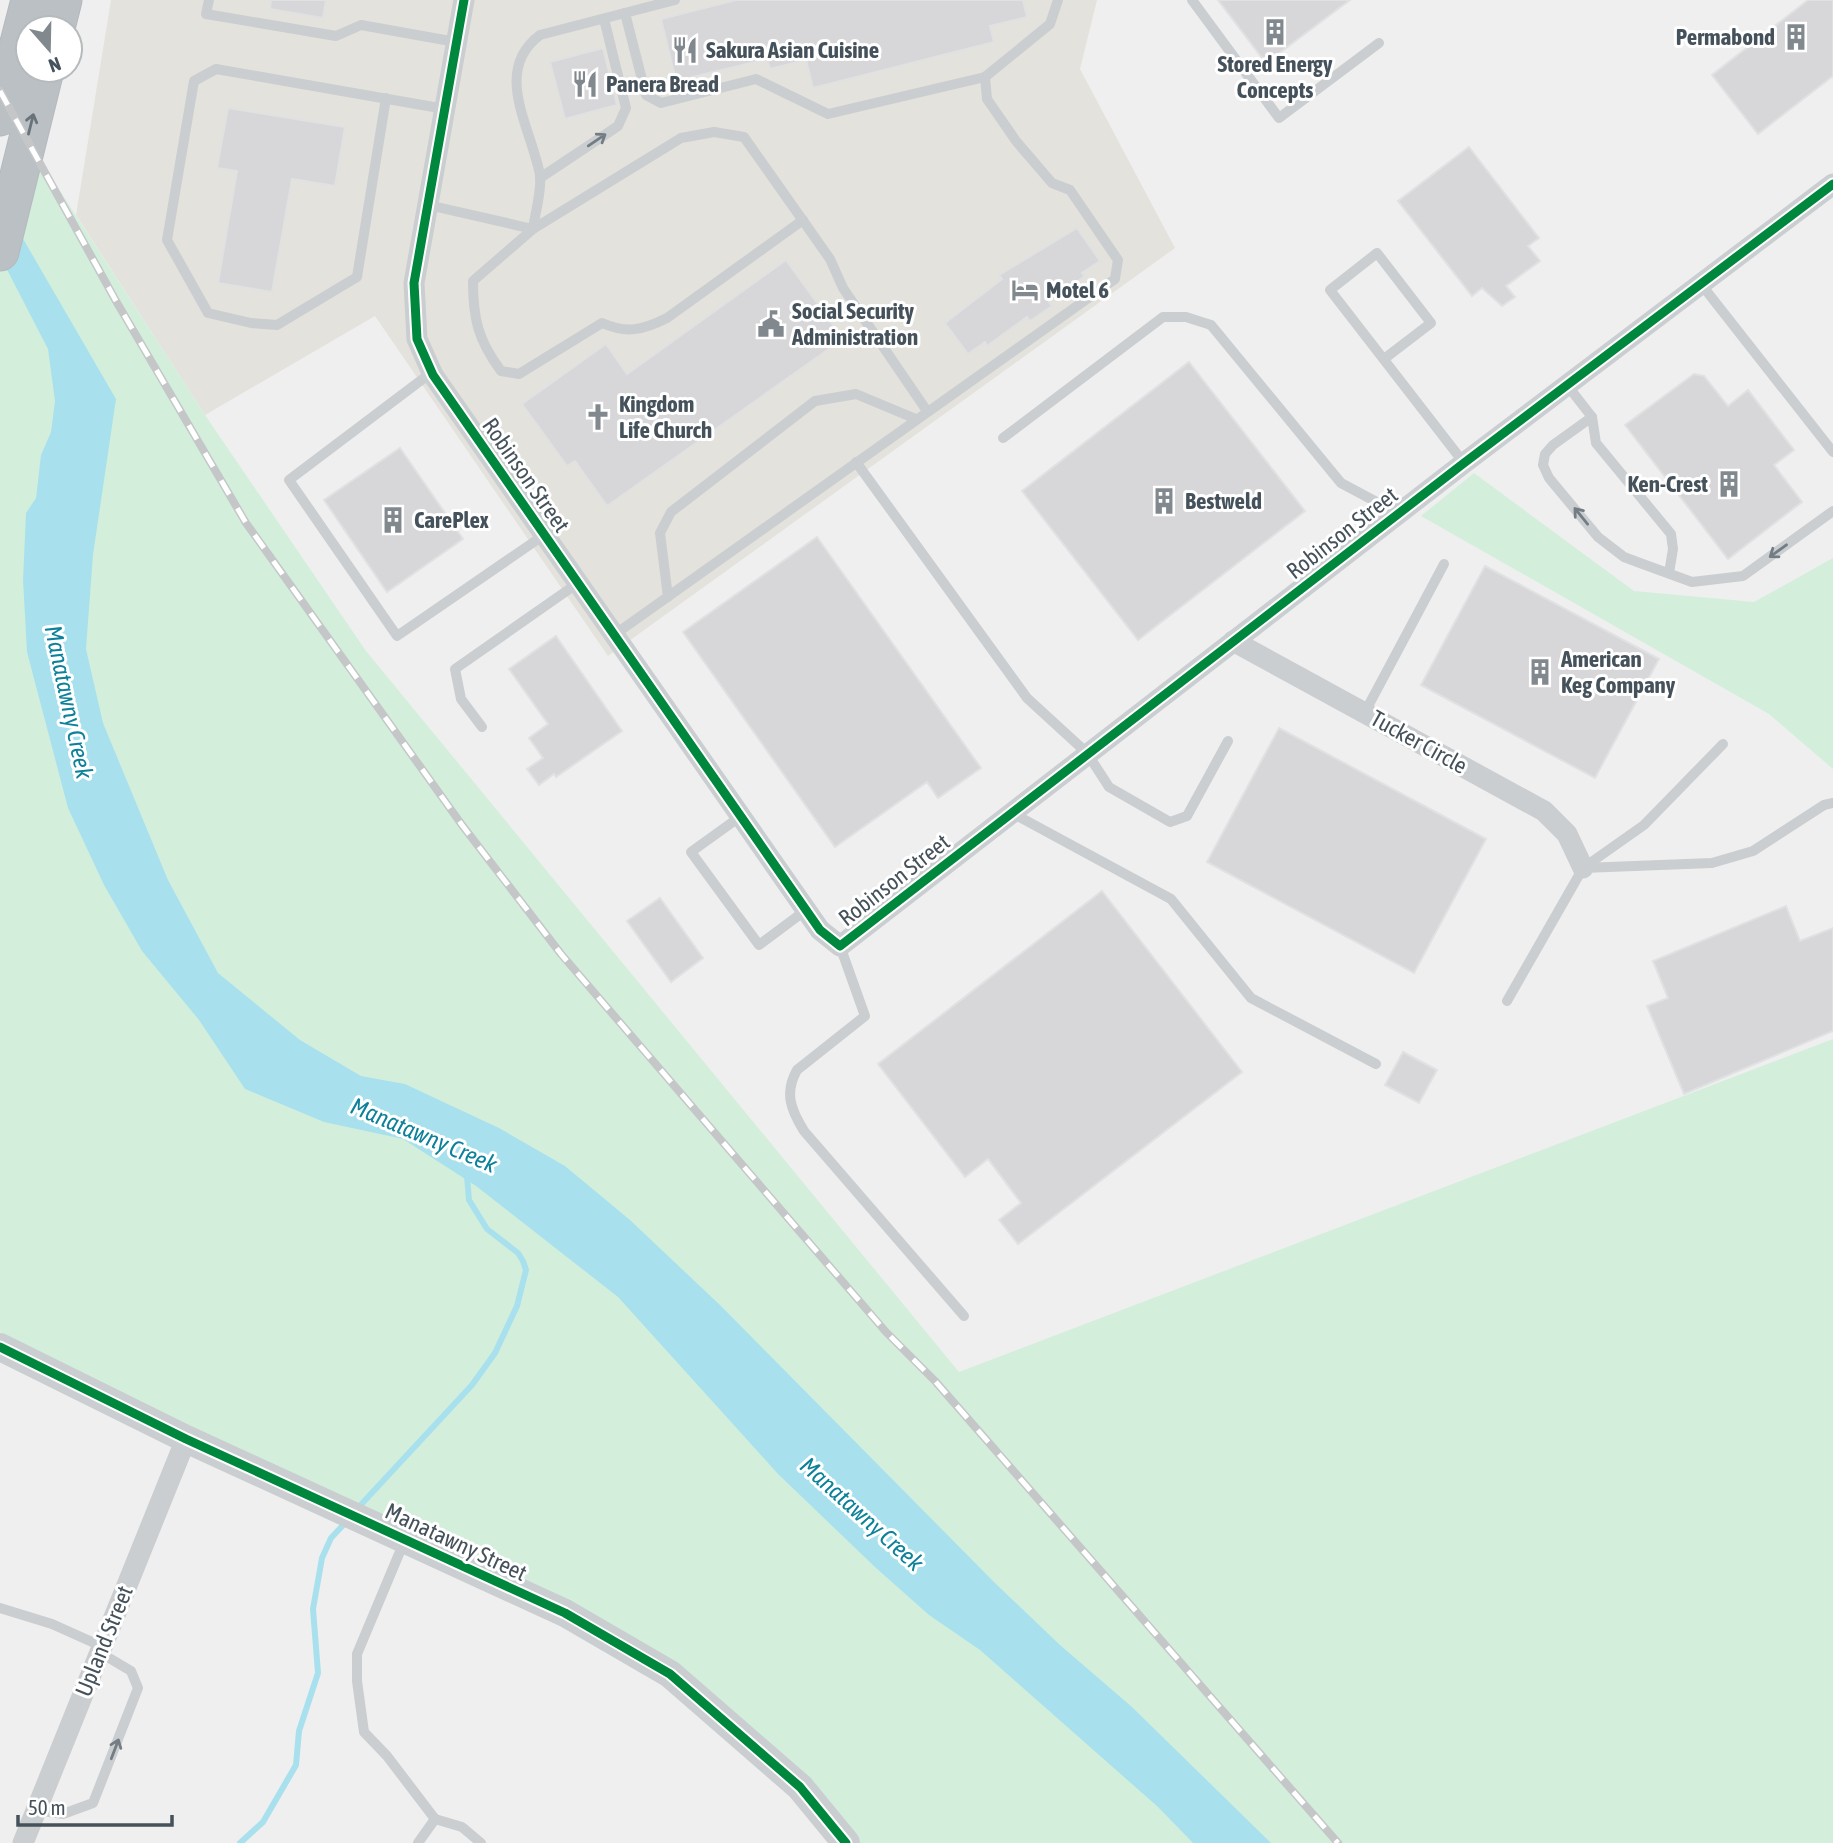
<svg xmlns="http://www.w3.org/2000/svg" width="1833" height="1843" font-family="'Asap Condensed',sans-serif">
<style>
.commercial{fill:#e4e2dc}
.green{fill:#d3efdc}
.water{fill:#a8e1ed}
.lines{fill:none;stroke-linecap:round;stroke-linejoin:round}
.stream{stroke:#a8e1ed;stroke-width:6}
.building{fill:#d7d7d9;stroke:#e0e1e2;stroke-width:2}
.highway-casing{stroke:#b4b9be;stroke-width:39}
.lane{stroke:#caced0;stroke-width:10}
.street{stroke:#caced0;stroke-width:21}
.secondary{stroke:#caced1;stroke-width:28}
.highway{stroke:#bbc0c4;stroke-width:37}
.rail-casing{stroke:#c4c6c8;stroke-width:8}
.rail{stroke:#fff;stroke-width:5;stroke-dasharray:16;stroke-linecap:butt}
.cycleway-casing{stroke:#fff;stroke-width:13}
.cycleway{stroke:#00873e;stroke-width:9}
.oneway{stroke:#69737a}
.oneway2{stroke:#747d84}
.labels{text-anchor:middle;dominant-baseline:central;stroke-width:6;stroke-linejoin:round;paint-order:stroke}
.poi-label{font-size:23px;font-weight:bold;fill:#46525b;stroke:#fff;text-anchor:start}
.street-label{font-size:23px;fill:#46525b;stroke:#fff}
.water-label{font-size:24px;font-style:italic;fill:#0c8199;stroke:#fff}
</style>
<rect width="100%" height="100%" fill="#efefef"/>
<!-- commercial -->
<path class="commercial" d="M111,0h986l-17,69 95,179 -567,408 -233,-340 -170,99 -129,-200z"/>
<!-- green -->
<g class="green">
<path d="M27,140l178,275 161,236 593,721 874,-333v804h-987l-46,-56 -235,-174 -379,-174 -186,-107v-1058z"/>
<path d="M1474,473l160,118 120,11 79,-44v211l-64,-55 -348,-198z"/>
</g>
<!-- water -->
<path class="water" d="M0,199l116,200 -23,156 -7,94 17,74 65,157 50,93 82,67 61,36 44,8 94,44 66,38 65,54 91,86 274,277 65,62 72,62 139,136h-78l-35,-36 -178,-157 -51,-35 -53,-47 -98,-94 -160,-177 -142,-111 -73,-47 -79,-17 -79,-33 -46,-69 -57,-69 -38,-66 -36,-77 -41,-156 -4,-72 3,-67 10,-15 5,-43 10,-23 4,-31 -7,-52 -45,-87z"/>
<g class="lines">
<!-- stream -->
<g class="stream">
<path d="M356,1510l116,-125 23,-32 22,-47 9,-36 -3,-9 -5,-8 -31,-24 -18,-29 -2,-24"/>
<path d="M240,1843l23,-21 33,-57 3,-34 19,-58 -5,-64 9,-51 9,-20 16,-17"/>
</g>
</g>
<!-- building -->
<g class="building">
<path d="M271,0h55l-3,18 -53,-9z"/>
<path d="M736,0h287l4,17 -37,9 4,16 -181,46 -7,-28 -36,9 -3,-10 -91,22 -15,-62z"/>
<path d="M1218,0h132l-84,63z"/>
<path d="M1808,0h25v76l-75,58 -46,-59z"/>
<path d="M603,48l14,57 -52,14 -15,-57z"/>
<path d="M228,108l117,19 -10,59 -43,-7 -20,113 -54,-9 19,-112 -20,-3z"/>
<path d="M1469,147l70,91 -11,8 12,15 -34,25 9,11 -13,9 -20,-18 -10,8 -74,-95z"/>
<path d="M1077,228l23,33 -18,12 3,3 -36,26 3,4 -22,15 -3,-4 -40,29 -2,-4 -17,12 -23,-31 57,-44 -3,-4z"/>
<path d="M786,260l57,79 -236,167 -32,-45 -8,5 -45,-62 84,-60 21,30z"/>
<path d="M1189,362l116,149 -167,129 -116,-149z"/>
<path d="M1694,374l10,2 24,30 20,-16 46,60 -20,15 28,37 -74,57 -103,-134z"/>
<path d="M400,448l63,91 -76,53 -63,-92z"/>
<path d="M817,537l164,231 -43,30 -11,-16 -92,65 -152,-215z"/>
<path d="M1485,566l174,93 -64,119 -174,-93z"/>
<path d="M556,636l66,95 -66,46 -2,-3 -15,11 -12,-16 16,-11 -14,-20 19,-14 -39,-55z"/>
<path d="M1279,728l207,111 -72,134 -207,-111z"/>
<path d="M1102,891l140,181 -224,172 -19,-24 22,-17 -33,-44 -23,18 -87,-113z"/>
<path d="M660,898l43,60 -32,24 -44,-61z"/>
<path d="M1786,906l14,35 33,-13v103l-149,63 -37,-88 21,-8 -15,-37z"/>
<path d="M1403,1052l34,18 -18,33 -34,-18z"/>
</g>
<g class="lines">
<defs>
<g id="highway">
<path d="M56,28l7,-28"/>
<path d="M0,117l30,-117"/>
<path d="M0,252l45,-182"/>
</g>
</defs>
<!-- highway casing -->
<use href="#highway" class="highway-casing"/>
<!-- lane -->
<g class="lane">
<path d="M209,0l-3,14 130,22 25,-11 95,17"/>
<path d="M675,0l-135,35c-48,36 -9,92 0,140 2,16 -5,38 -7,54l-60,52c0,38 5,59 28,90l18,3 83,-51c25,11 41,7 65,-5l136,-98"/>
<path d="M1192,0l87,118 100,-75"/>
<path d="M625,13l21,82 15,8 95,-24 72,35 157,-37"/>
<path d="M386,98l-29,179 -80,48 -26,-2 -43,-10 -41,-73 27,-159 22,-12 229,40"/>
<path d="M540,178l78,-52 8,-18 -22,-89"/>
<path d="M428,205l105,24 148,-91 33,-6 30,5 86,122 13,29 84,123"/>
<path d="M1701,284l132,168"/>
<path d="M1384,359l47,-36 -54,-70 -47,37 134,173"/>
<path d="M432,372l-143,108 108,156 147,-101"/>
<path d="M1567,385l25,32 4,26 75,91 2,15 -4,24"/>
<path d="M1592,417l-39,28 -8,9 -2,11 6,13 49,59 26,20 16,6 52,19 51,-6 90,-65"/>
<path d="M1003,438l160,-121h23l25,8 130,158 58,31"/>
<path d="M856,462l171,236 60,55 22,34 61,35 17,-6 41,-75"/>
<path d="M668,597l-8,-64 11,-21 144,-111 41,-7 60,25"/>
<path d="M614,635l501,-356 3,-19 -48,-70 -18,-7 -36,-42 -29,-42 -2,-22 65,-53 8,-24"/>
<path d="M1365,712l79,-148"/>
<path d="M482,727l-21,-28 -6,-30 123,-86"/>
<path d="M1012,813l159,86 80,99 125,66"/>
<path d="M741,816l-50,36 68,93 47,-35"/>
<path d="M1583,868l129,-5 41,-12 71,-46 9,-2"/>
<path d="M840,946l25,70 -68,54c-13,23 -6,40 7,61l160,185"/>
<path d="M1507,1001l76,-133 61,-43 79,-81"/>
<path d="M404,1542l-47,112v27l7,51 23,24 48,63 -17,24"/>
<path d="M0,1608l52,16 49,22"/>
<path d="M36,1810l27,4 30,-11 45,-115 -7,-17 -32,-19"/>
<path d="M435,1819l27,8 19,16"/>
</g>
<!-- street -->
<g class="street">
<path d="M464,0l-50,283 3,56 16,36 387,555 20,16 624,-483 369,-279"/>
<path d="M1233,641l311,170 23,23 16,34"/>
<path d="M23,1843l163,-404"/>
</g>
<!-- secondary -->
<path class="secondary" d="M0,1347l186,92 379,174 105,61 130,113 46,56"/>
<!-- highway -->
<use href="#highway" class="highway"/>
<defs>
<path id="rail" d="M0,91l116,210 130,222 216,302 99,129 325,378 49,49 403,462"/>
</defs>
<!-- rail casing -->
<use href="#rail" class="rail-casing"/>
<!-- rail -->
<use href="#rail" class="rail"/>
<defs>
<g id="cycleway">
<path d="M464,0l-50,283 3,56 16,36 387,555 20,16 624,-483 369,-279"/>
<path d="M0,1347l186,92 379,174 105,61 130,113 46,56"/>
</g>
</defs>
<!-- cycleway casing -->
<use href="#cycleway" class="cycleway-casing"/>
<!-- cycleway -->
<use href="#cycleway" class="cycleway"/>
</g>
<!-- one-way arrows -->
<defs><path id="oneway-shaft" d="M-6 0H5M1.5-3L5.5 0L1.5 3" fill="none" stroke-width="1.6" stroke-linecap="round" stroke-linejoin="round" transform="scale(1.75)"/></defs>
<use class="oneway" href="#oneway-shaft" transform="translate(31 124) rotate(-76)"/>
<g class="oneway2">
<use href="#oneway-shaft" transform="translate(597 140) rotate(-34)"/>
<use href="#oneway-shaft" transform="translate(1581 516) rotate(-129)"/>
<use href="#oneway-shaft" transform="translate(1778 551) rotate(144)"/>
<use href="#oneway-shaft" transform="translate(115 1749) rotate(-69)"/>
</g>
<!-- icons -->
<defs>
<symbol id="building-bare" viewBox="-9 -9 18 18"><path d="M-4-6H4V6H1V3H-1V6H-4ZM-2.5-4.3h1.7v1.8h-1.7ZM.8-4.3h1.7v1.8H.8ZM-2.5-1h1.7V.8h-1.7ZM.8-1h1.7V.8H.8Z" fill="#81898f" stroke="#fff" stroke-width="2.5" paint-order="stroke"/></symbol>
<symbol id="restaurant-bare" viewBox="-9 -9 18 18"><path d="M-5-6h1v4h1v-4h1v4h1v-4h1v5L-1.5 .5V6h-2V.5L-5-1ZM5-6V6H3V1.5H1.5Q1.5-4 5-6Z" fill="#81898f" stroke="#fff" stroke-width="2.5" paint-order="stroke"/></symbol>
<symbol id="hotel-bare" viewBox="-9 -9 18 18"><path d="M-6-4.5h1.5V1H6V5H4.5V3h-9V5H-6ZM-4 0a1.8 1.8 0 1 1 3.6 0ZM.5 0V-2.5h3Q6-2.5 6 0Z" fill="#81898f" stroke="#fff" stroke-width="2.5" paint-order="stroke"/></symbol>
<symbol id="civic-bare" viewBox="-9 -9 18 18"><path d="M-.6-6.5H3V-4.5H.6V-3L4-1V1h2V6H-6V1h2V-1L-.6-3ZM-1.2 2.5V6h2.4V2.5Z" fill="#81898f" stroke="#fff" stroke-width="2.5" paint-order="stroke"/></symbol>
<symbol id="church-bare" viewBox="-9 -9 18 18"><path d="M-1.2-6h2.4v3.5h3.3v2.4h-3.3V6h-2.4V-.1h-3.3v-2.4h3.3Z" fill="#81898f" stroke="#fff" stroke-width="2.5" paint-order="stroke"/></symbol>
</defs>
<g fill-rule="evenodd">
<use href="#building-bare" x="1256" y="13" width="38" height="38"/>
<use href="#building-bare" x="1777" y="18" width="38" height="38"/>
<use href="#restaurant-bare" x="666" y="31" width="38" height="38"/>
<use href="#restaurant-bare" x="566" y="65" width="38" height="38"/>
<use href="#hotel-bare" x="1006" y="271" width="38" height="38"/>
<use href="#civic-bare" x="752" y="305" width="38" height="38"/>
<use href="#church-bare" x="579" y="398" width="38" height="38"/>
<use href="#building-bare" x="1710" y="465" width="38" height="38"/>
<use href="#building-bare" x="1145" y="482" width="38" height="38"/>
<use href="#building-bare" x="374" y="501" width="38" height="38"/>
<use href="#building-bare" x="1521" y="653" width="38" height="38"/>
</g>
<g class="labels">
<!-- poi labels -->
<g class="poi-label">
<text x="1775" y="37" text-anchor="end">Permabond</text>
<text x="706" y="50">Sakura Asian Cuisine</text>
<text x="1275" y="64" text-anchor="middle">Stored Energy<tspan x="1275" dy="26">Concepts</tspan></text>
<text x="606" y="84">Panera Bread</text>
<text x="1046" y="290">Motel 6</text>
<text x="792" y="311">Social Security<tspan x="792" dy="26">Administration</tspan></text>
<text x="619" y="404">Kingdom<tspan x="619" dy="26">Life Church</tspan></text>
<text x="1708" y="484" text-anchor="end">Ken-Crest</text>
<text x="1185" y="501">Bestweld</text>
<text x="414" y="520">CarePlex</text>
<text x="1561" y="659">American<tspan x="1561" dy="26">Keg Company</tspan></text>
</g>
<!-- street labels -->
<g class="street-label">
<text transform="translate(526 475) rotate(55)">Robinson Street</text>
<text transform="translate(1342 533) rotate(-38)">Robinson Street</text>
<text transform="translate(1419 742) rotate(29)">Tucker Circle</text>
<text transform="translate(894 880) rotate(-38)">Robinson Street</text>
<text transform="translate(456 1542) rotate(25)">Manatawny Street</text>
<text transform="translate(104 1641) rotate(-68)">Upland Street</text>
</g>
<!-- water labels -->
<g class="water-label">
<text transform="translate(69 702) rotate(78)">Manatawny Creek</text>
<text transform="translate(424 1135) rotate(23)">Manatawny Creek</text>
<text transform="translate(862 1514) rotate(42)">Manatawny Creek</text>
</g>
</g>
<!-- north arrow -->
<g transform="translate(49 49) rotate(160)"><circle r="33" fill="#ffffff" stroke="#b5babd" stroke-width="2"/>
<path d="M0-5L12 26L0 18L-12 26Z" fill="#81898f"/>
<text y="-10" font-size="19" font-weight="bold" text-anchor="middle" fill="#46525b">N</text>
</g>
<!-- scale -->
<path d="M18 1815v10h154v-10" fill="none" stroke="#46525b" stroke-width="3.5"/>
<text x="28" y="1815" font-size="21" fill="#46525b" stroke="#ffffff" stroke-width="5" paint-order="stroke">50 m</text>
</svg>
